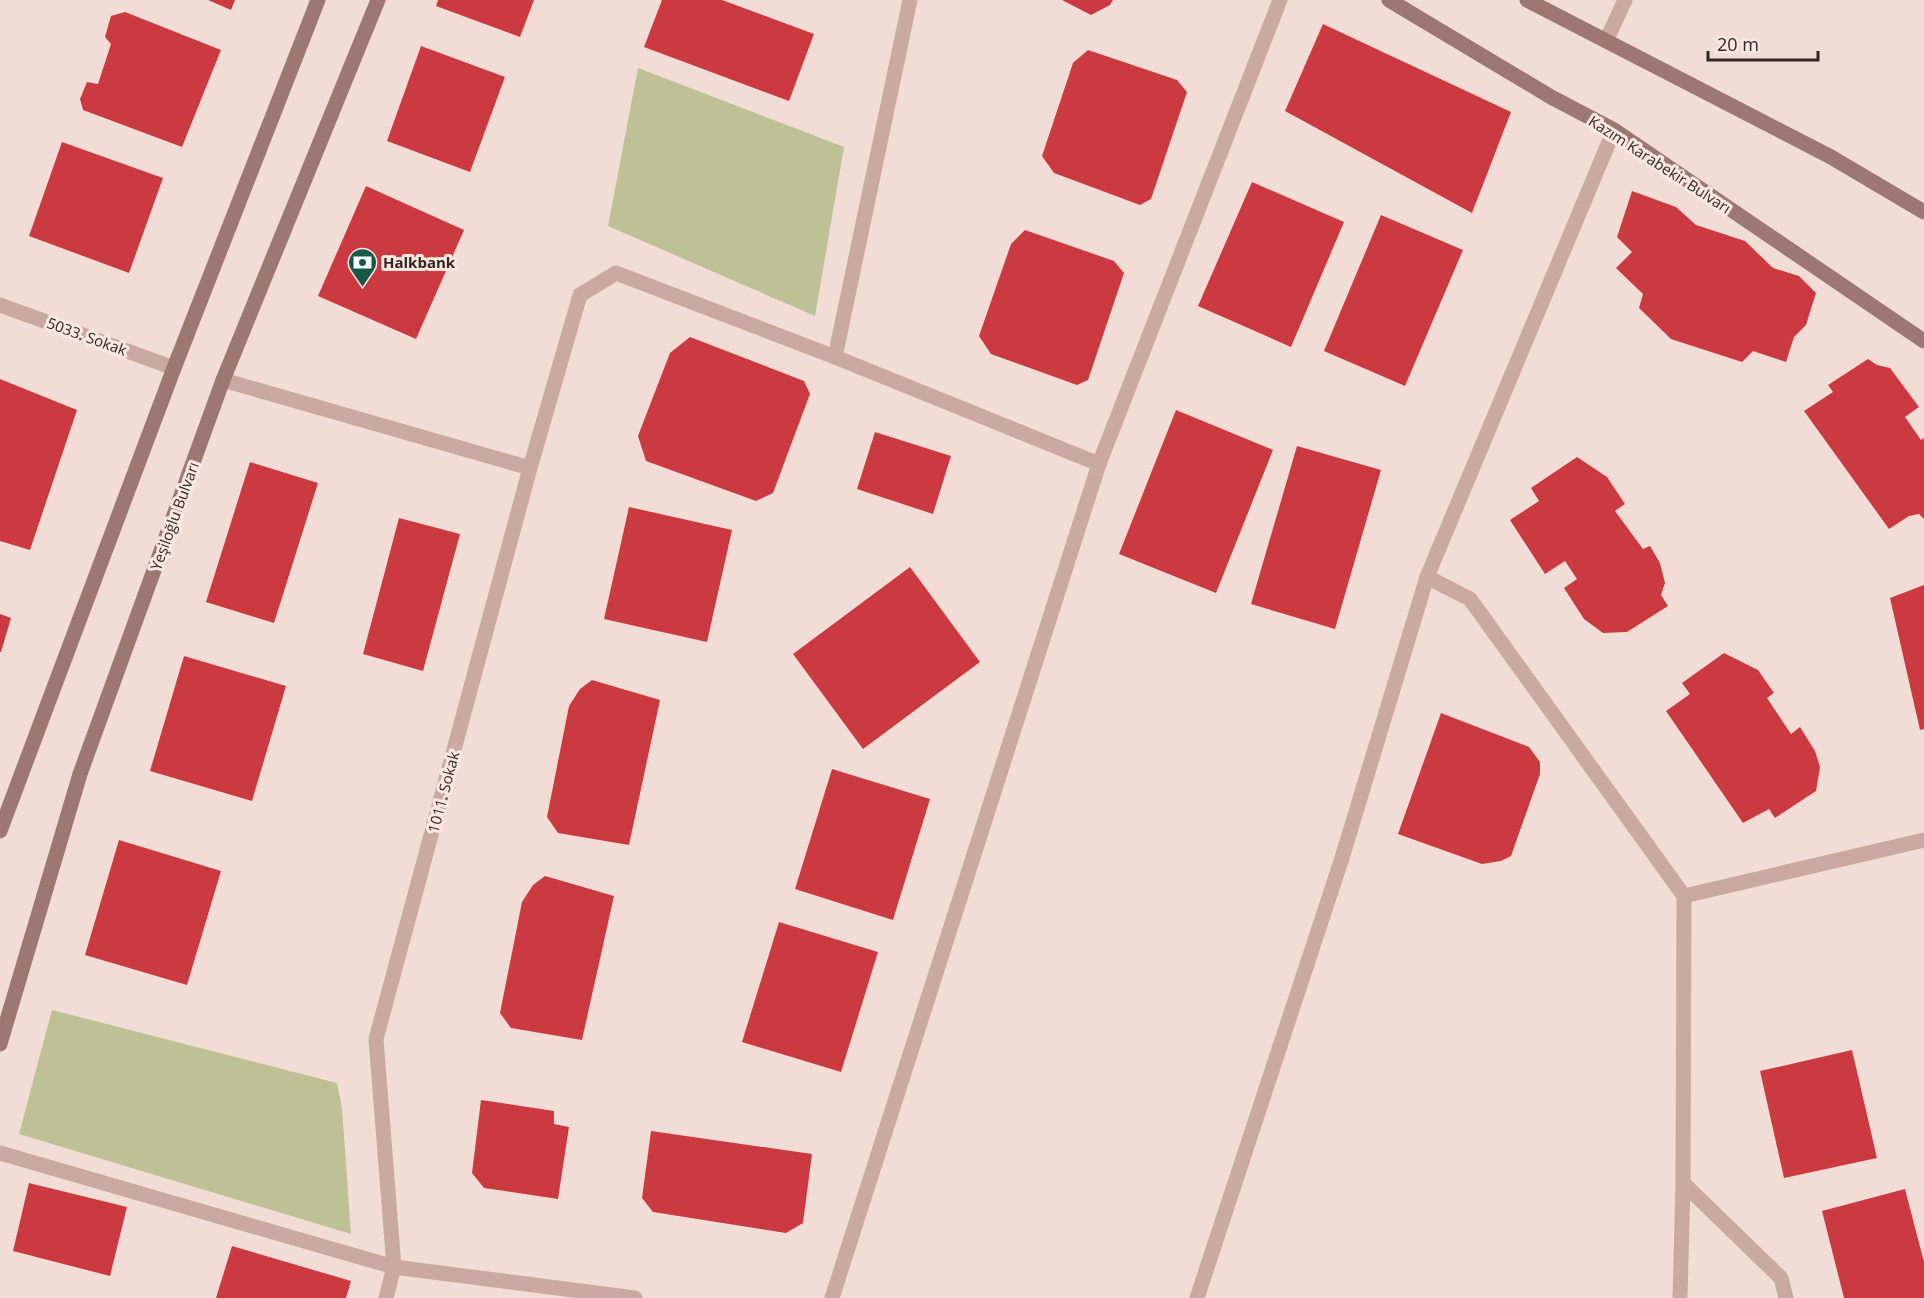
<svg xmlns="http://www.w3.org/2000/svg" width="1924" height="1298" font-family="'Open Sans',sans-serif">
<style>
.green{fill:#bec196}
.building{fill:#cb3a40}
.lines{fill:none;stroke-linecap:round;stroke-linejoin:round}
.street{stroke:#caa9a2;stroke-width:15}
.secondary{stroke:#9d7773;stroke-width:15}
.labels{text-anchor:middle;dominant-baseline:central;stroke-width:6;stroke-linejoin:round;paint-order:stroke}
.street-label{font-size:15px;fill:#342525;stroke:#f9e8e2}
.poi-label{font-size:15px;font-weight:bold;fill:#342525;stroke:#f9e8e2;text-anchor:start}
</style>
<rect width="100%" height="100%" fill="#f2ddd6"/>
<!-- green -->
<g class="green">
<path d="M638,68l206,79 -29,169 -207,-90z"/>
<path d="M52,1010l285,73 5,25 9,126 -332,-100z"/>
</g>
<!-- building -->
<g class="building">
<path d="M208,0h27l-4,10z"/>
<path d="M438,0h96l-14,37 -84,-31z"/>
<path d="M662,0h60l92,34 -25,67 -145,-54z"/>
<path d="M1062,0h51l-3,5 -19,10z"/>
<path d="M125,12l96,38 -39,97 -99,-37 -3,-11 7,-17 11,2 13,-40 -6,-7 6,-21z"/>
<path d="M1323,24l188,88 -39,101 -187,-102z"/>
<path d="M421,46l84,31 -35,95 -83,-31z"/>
<path d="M1088,50l89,30 10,12 -36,107 -11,6 -86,-32 -12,-17 31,-93z"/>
<path d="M62,142l101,36 -34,95 -100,-37z"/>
<path d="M1252,182l92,40 -53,125 -93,-41z"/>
<path d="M366,186l98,44 -48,109 -98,-43z"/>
<path d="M1632,191l44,16 20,18 49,16 28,27 26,8 17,17 -10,32 -12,12 -8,25 -33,-11 -11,11 -71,-23 -32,-31 4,-14 -27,-26 16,-16 -15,-15z"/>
<path d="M1381,215l82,35 -58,136 -81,-35z"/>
<path d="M1025,230l89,31 10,12 -36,107 -11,5 -86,-31 -12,-18 32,-92z"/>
<path d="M690,337l114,44 6,13 -37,99 -17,8 -110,-40 -8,-25 32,-83z"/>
<path d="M1868,359l9,6 13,3 29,39 -14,10 16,23 3,-2v81l-5,-5 -10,2 -20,13 -85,-118 29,-19 -5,-7z"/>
<path d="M0,379l77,31 -47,140 -30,-9z"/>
<path d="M1176,410l97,40 -57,143 -97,-39z"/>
<path d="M875,432l76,24 -18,58 -76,-25z"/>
<path d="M1297,446l84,24 -46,159 -84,-25z"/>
<path d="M1577,457l30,20 18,27 -10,7 28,38 7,-3 10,17 5,20 -4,12 7,11 -41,26 -24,1 -19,-14 -20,-31 13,-9 -12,-18 -20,13 -35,-54 29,-19 -8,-13z"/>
<path d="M250,462l68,21 -44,140 -68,-21z"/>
<path d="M629,507l103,23 -25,112 -103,-23z"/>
<path d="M399,518l61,16 -37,137 -60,-17z"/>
<path d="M910,567l70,95 -117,87 -70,-95z"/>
<path d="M1924,585v144l-4,1 -30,-132z"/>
<path d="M0,614l11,4 -10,34h-1z"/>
<path d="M1724,653l34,17 16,23 -7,5 24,36 9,-7 15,24 5,16 -4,24 -41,27 -6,-9 -26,14 -77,-112 24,-17 -8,-11z"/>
<path d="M184,656l102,30 -34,115 -102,-30z"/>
<path d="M592,680l68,20 -31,145 -71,-12 -11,-16 22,-111 11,-17z"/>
<path d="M1441,713l88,34 11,15v12l-29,82 -10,5 -19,3 -84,-30z"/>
<path d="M832,769l98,30 -37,121 -98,-31z"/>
<path d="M119,840l102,31 -34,114 -102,-30z"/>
<path d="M545,876l69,20 -32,144 -71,-12 -11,-15 22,-111 11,-17z"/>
<path d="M779,922l99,30 -37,120 -99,-30z"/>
<path d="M1852,1050l25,108 -93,20 -24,-107z"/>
<path d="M481,1100l73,11v13l15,3 -11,72 -74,-11 -12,-15z"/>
<path d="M651,1131l161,23 -9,69 -17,10 -133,-21 -11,-14z"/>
<path d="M29,1183l98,24 -17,69 -97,-25z"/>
<path d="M1905,1189l19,73v36h-80l-22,-87z"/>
<path d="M232,1246l119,35 -5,17h-130z"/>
</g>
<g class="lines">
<!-- street -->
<g class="street">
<path d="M1606,41l19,-41"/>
<path d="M0,305l174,63"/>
<path d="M835,357l75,-357"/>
<path d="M223,380l307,88"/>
<path d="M1427,577l43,22 214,297 -1,287 98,95 5,20"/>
<path d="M1684,896l240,-56"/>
<path d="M0,1153l394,114 241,31"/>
<path d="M386,1298l8,-31 -18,-228 154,-571 50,-173 36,-22 219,84 264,107"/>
<path d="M832,1298l267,-834 181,-464"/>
<path d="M1197,1298l145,-440 85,-281 187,-447"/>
<path d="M1680,1298l3,-115"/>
</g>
<!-- secondary -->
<g class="secondary">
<path d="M1389,0l162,97 63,33 310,211"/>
<path d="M1527,0l304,157 93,55"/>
<path d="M0,831l174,-463 144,-368"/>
<path d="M0,1044l80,-270 143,-394 155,-380"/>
</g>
</g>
<!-- icons -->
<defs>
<symbol id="bank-pin" viewBox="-11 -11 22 30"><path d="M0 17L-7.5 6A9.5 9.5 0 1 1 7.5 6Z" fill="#195749" stroke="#f9e8e2"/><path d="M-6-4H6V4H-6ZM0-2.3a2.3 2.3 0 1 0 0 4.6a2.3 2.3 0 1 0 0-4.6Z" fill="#fff"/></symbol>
</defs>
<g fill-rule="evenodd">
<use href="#bank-pin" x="346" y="246" width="33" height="45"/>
</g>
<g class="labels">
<!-- street labels -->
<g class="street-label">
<text transform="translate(1660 164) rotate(33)">Kazım Karabekir Bulvarı</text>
<text transform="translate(87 336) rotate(20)">5033. Sokak</text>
<text transform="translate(174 516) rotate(-70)">Yeşiloğlu Bulvarı</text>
<text transform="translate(443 792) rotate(-75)">1011. Sokak</text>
</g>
<!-- poi labels -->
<g class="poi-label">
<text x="383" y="262">Halkbank</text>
</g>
</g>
<!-- scale -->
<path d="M1708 51v9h110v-9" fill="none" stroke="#342525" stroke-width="3"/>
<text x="1717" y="51" font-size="18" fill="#342525" stroke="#f9e8e2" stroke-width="4.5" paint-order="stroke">20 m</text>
</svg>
